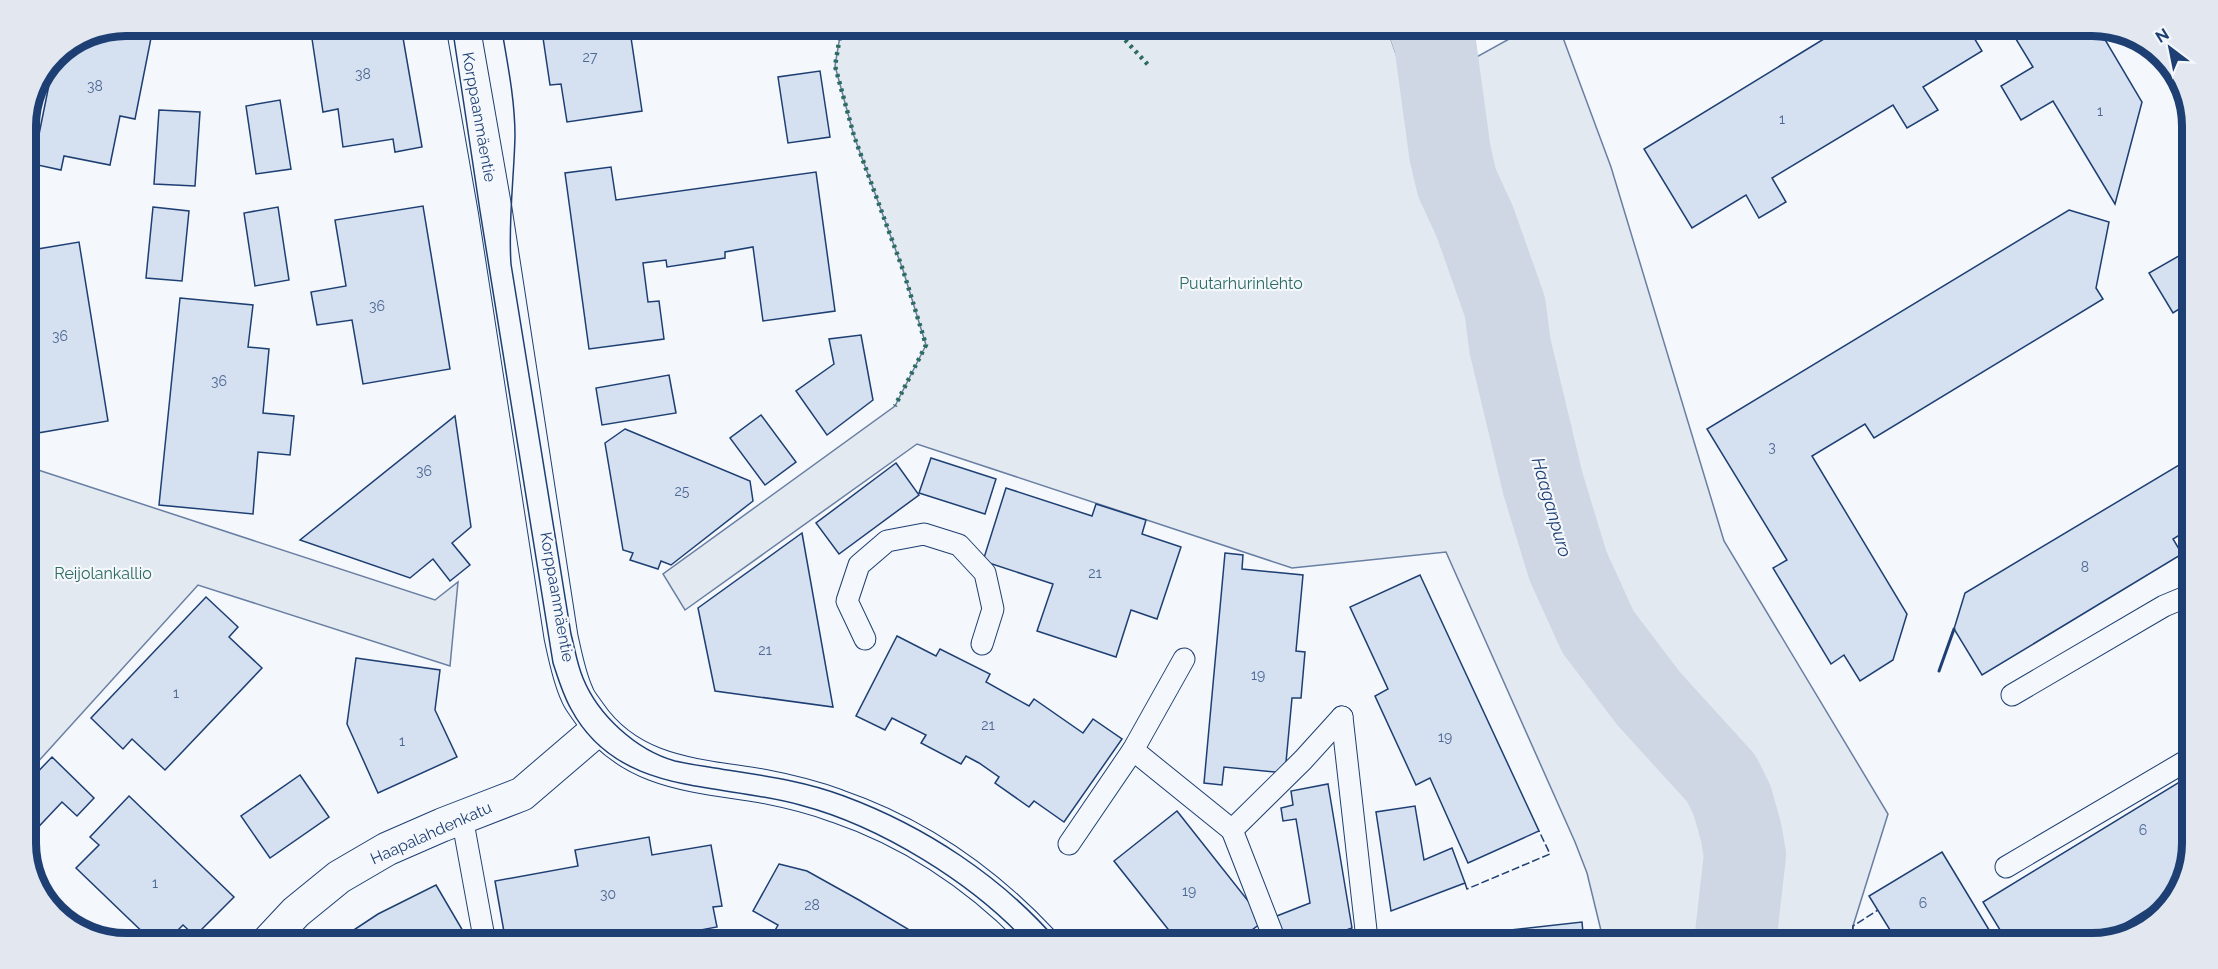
<svg xmlns="http://www.w3.org/2000/svg" width="2218" height="969" font-family="Raleway,sans-serif">
<style>
.green{fill:#e3e9f0;stroke:#687fa3;stroke-width:1.5}
.lines{fill:none;stroke-linecap:round;stroke-linejoin:round}
.river{stroke:#cfd7e4;stroke-width:82}
.building{fill:#d5e0f0;stroke:#1d3f73;stroke-width:1.5}
.lane-casing{stroke:#1d3f73;stroke-width:23}
.street-casing{stroke:#1d3f73;stroke-width:35}
.secondary-casing{stroke:#1d3f73;stroke-width:35}
.lane{stroke:#f4f7fb;stroke-width:21}
.street{stroke:#f4f7fb;stroke-width:33}
.secondary{stroke:#f4f7fb;stroke-width:33}
.tram{stroke:#1d3f73;stroke-width:1.5}
.hedge{stroke:#2c6c60;stroke-width:4.5;stroke-dasharray:3 4.5;stroke-linecap:butt}
.fence{stroke:#1d3f73;stroke-width:1.5;stroke-dasharray:8 3;stroke-linecap:butt}
.wall{stroke:#1d3f73;stroke-width:3}
.labels{text-anchor:middle;dominant-baseline:central;stroke-width:4.5;stroke-linejoin:round;paint-order:stroke}
.number-label{font-size:14px;fill:#4b6792}
.street-label{font-size:16px;fill:#1d3f73;stroke:#f4f7fb}
.park-label{font-size:16px;fill:#2c6c60;stroke:#f4f7fb}
.water-label{font-size:18px;font-style:italic;fill:#1d3f73;stroke:#f4f7fb}
.rim{fill:none;stroke:#1d3f73;stroke-width:8}
</style>
<rect width="100%" height="100%" fill="#f4f7fb"/>
<!-- green -->
<g class="green">
<path d="M1559,27l52,140 113,374 164,273 -35,112 -1,17h-248l-17,-70 -12,-31 -129,-290 -154,16 -375,-124 -232,166 -22,-36 232,-168 31,-61 -23,-75 -49,-134 -19,-70 6,-36 546,-2 23,66 119,-66z"/>
<path d="M26,466l409,134 23,-18 -8,84 -252,-81 -172,190z"/>
</g>
<g class="lines">
<!-- river -->
<path class="river" d="M1430,28l5,15 15,110 7,30 18,39 30,85 5,39 33,138 25,82 30,66 51,67 72,79 11,22 9,32 4,23 -10,88"/>
</g>
<!-- building -->
<g class="building">
<path d="M1845,26h122l15,25 -59,36 15,23 -31,18 -14,-23 -121,73 14,24 -27,16 -13,-23 -54,33 -48,-79z"/>
<path d="M2008,26h89l45,76 -27,102 -62,-103 -32,19 -20,-34 32,-19z"/>
<path d="M542,31h88l12,80 -75,11 -6,-38 -11,1z"/>
<path d="M311,32h91l20,115 -27,5 -2,-13 -50,8 -5,-38 -15,3z"/>
<path d="M88,33h64l-17,86 -15,-3 -10,49 -46,-9 -3,14 -28,-6 22,-109z"/>
<path d="M820,71l10,66 -42,6 -10,-66z"/>
<path d="M280,100l11,69 -35,5 -10,-68z"/>
<path d="M159,110l41,2 -5,74 -41,-2z"/>
<path d="M611,167l5,33 200,-28 19,139 -72,10 -10,-74 -28,5v6l-58,9 -1,-7 -23,3 5,39 11,-1 5,38 -75,10 -24,-176z"/>
<path d="M423,206l27,163 -87,15 -11,-64 -35,5 -6,-33 35,-6 -11,-66z"/>
<path d="M153,207l36,4 -7,70 -36,-3z"/>
<path d="M278,207l11,73 -34,6 -11,-73z"/>
<path d="M2069,210l40,12 -13,66 7,11 -229,139 -9,-14 -53,32 95,158 -14,46 -33,21 -16,-26 -13,9 -58,-96 14,-8 -80,-131z"/>
<path d="M79,242l29,179 -82,14v-184z"/>
<path d="M2191,249l-1,53 -17,11 -24,-40z"/>
<path d="M180,298l73,7 -5,42 21,2 -6,64 31,3 -4,39 -32,-3 -5,62 -94,-9z"/>
<path d="M861,335l12,65 -46,35 -31,-44 38,-27 -5,-25z"/>
<path d="M669,375l7,38 -74,12 -6,-37z"/>
<path d="M761,415l35,47 -31,23 -35,-47z"/>
<path d="M455,416l16,111 -19,16 18,22 -20,16 -17,-22 -23,19 -110,-38z"/>
<path d="M625,429l125,52 3,20 -82,64 -10,-4 -3,8 -28,-9 3,-7 -10,-3 -18,-107z"/>
<path d="M931,458l65,21 -11,35 -66,-21z"/>
<path d="M2189,459l-1,75 -2,-3 -13,8 9,15 -200,121 -28,-46 11,-36z"/>
<path d="M896,463l23,32 -80,59 -23,-31z"/>
<path d="M1006,488l86,28 4,-12 50,16 -4,14 39,13 -24,72 -26,-9 -15,47 -79,-26 16,-47 -70,-23z"/>
<path d="M802,533l31,174 -118,-16 -17,-83z"/>
<path d="M1225,553l18,2 -1,14 61,6 -7,76 9,1 -4,46h-9l-7,75 -61,-6 -2,18 -18,-2z"/>
<path d="M1420,575l119,256 -71,32 -38,-85 -14,7 -41,-89 13,-7 -38,-82z"/>
<path d="M206,597l32,30 -9,10 33,31 -97,102 -33,-31 -9,10 -32,-31z"/>
<path d="M897,636l39,20 4,-7 50,25 -4,8 43,24 5,-7 49,34 10,-14 29,20 -58,83 -30,-21 -5,6 -34,-24 4,-6 -20,-14 -13,-7 -5,8 -40,-21 5,-8 -34,-17 -7,12 -29,-14z"/>
<path d="M356,658l84,12 -5,40 22,47 -79,36 -31,-69z"/>
<path d="M52,757l42,41 -17,18 -15,-14 -36,38v-56z"/>
<path d="M300,775l29,42 -59,41 -29,-42z"/>
<path d="M2186,778l-1,104 -8,9 -59,37 4,7 -29,8h-85l-25,-41z"/>
<path d="M1328,784l24,144 -42,15h-29l-12,-24 41,-16 -14,-84 -13,2 -2,-13 12,-3 -2,-14z"/>
<path d="M129,796l105,101 -39,39 -12,-11 -18,18h-11l-78,-75 23,-23 -9,-8z"/>
<path d="M1415,806l9,54 28,-12 13,35 -74,28 -15,-99z"/>
<path d="M1177,811l87,110 -30,22h-55l-65,-82z"/>
<path d="M649,837l3,18 59,-10 11,61 -9,1 4,20 -71,13 1,3h-128l-2,-13 -13,2 -9,-51 83,-15 -3,-16z"/>
<path d="M1942,852l55,91h-99l-29,-47z"/>
<path d="M779,864l28,7 52,29 59,35 9,8h-159l10,-18 -25,-14z"/>
<path d="M436,885l34,58h-136l44,-29z"/>
<path d="M1582,922l2,21h-136l-1,-6z"/>
</g>
<g class="lines">
<defs>
<g id="lane">
<path d="M865,639l-18,-38 12,-36 28,-24 37,-7 35,11 26,28 8,36 -11,35"/>
<path d="M2012,695l152,-89 24,-10"/>
<path d="M1342,717l25,222 -11,4"/>
<path d="M1133,750l99,80 71,-70 39,-43"/>
<path d="M462,817l23,126"/>
<path d="M1232,830l44,113"/>
<path d="M1069,844l64,-94 51,-91"/>
<path d="M2006,867l180,-106"/>
</g>
<path id="street" d="M267,943l29,-31 43,-35 48,-28 55,-24 80,-31 77,-66"/>
<path id="secondary" d="M464,32l31,177 66,428c4,18 8,40 16,57 2,6 8,13 12,19 42,61 107,62 173,73 26,5 51,11 75,20 79,27 149,76 206,137"/>
</defs>
<!-- lane casing -->
<use href="#lane" class="lane-casing"/>
<!-- street casing -->
<use href="#street" class="street-casing"/>
<!-- secondary casing -->
<use href="#secondary" class="secondary-casing"/>
<!-- lane -->
<use href="#lane" class="lane"/>
<!-- street -->
<use href="#street" class="street"/>
<!-- secondary -->
<use href="#secondary" class="secondary"/>
<!-- tram -->
<g class="tram">
<path d="M502,31c6,35 13,70 13,105 -1,43 -7,85 -4,128l60,370c4,15 6,30 12,44 15,37 53,72 92,83 13,3 27,5 40,7 43,7 87,12 129,28 81,30 159,81 215,147"/>
<path d="M453,32l27,179 73,452c5,15 10,32 18,46 47,88 148,73 229,96 80,21 172,78 227,138"/>
</g>
<!-- hedge -->
<g class="hedge">
<path d="M1115,29l35,38"/>
<path d="M841,30l-6,36 19,70 49,134 23,75 -31,61"/>
</g>
<!-- fence -->
<g class="fence">
<path d="M2175,69l1,3"/>
<path d="M1465,883l2,6 83,-35 -11,-23"/>
<path d="M1852,943l1,-17 25,-16"/>
</g>
<!-- wall -->
<path class="wall" d="M1939,671l15,-42"/>
</g>
<g class="labels">
<!-- number labels -->
<g class="number-label">
<text x="590" y="57">27</text>
<text x="363" y="74">38</text>
<text x="95" y="86">38</text>
<text x="2100" y="111">1</text>
<text x="1782" y="119">1</text>
<text x="377" y="306">36</text>
<text x="60" y="336">36</text>
<text x="219" y="381">36</text>
<text x="1772" y="447">3</text>
<text x="424" y="471">36</text>
<text x="682" y="491">25</text>
<text x="2085" y="567">8</text>
<text x="1095" y="573">21</text>
<text x="765" y="650">21</text>
<text x="1258" y="675">19</text>
<text x="176" y="693">1</text>
<text x="988" y="725">21</text>
<text x="1445" y="737">19</text>
<text x="402" y="741">1</text>
<text x="2143" y="830">6</text>
<text x="155" y="883">1</text>
<text x="1189" y="891">19</text>
<text x="608" y="894">30</text>
<text x="1923" y="903">6</text>
<text x="812" y="905">28</text>
</g>
<!-- street labels -->
<g class="street-label">
<text transform="translate(479 117) rotate(80)">Korppaanmäentie</text>
<text transform="translate(557 597) rotate(80)">Korppaanmäentie</text>
<text transform="translate(431 833) rotate(-24)">Haapalahdenkatu</text>
</g>
<!-- park labels -->
<g class="park-label">
<text x="1241" y="283">Puutarhurinlehto</text>
<text x="103" y="573">Reijolankallio</text>
</g>
<!-- water labels -->
<g class="water-label">
<text transform="translate(1552 507) rotate(74)">Haaganpuro</text>
</g>
</g>
<!-- crop -->
<path d="M0 0H2218V969H0ZM126 36H2092A90 90 0 0 1 2182 126V843A90 90 0 0 1 2092 933H126A90 90 0 0 1 36 843V126A90 90 0 0 1 126 36Z" fill="#e3e8f0" fill-rule="evenodd"/>
<path class="rim" d="M126 36H2092A90 90 0 0 1 2182 126V843A90 90 0 0 1 2092 933H126A90 90 0 0 1 36 843V126A90 90 0 0 1 126 36Z"/>
<!-- north arrow -->
<g transform="translate(2170 48) rotate(328)" stroke="#f4f7fb" stroke-width="4.5" paint-order="stroke">
<path d="M0-4.5L10 22L0 15L-10 22Z" fill="#1d3f73"/>
<text y="-9" font-size="16" font-weight="bold" text-anchor="middle" fill="#1d3f73">N</text>
</g>
</svg>
